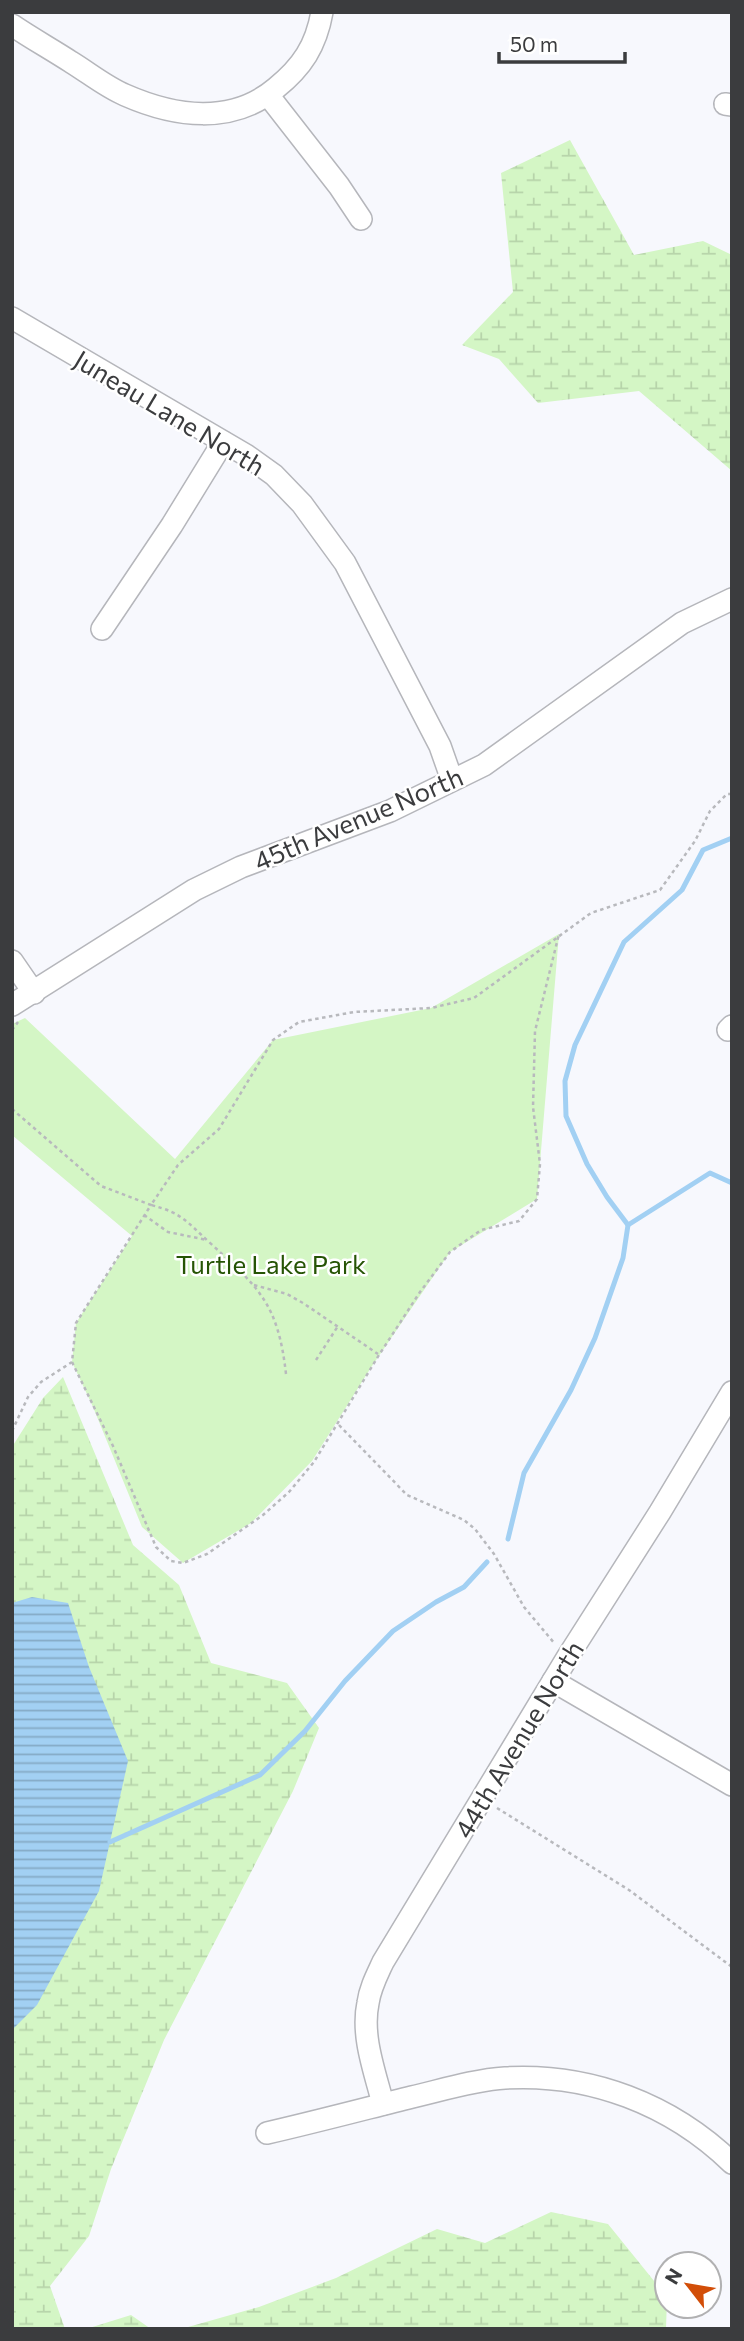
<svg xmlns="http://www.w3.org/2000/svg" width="744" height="2341" font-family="Commissioner,sans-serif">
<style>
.wetland{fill:url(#wetland-marsh)}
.park{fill:#d4f6c5}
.water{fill:url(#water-rules)}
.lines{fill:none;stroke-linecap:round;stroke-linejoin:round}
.stream{stroke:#a2d0f3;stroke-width:5}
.minor-casing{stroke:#b5b6bb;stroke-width:24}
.path{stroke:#b8b9bd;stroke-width:2.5;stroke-dasharray:3.5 3.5;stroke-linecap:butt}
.minor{stroke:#fff;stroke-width:21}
.labels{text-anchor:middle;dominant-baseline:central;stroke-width:5;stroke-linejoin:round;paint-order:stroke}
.street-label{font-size:26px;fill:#3b3c3e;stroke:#fff}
.park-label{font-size:26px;fill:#265405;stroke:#fff}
</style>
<defs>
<pattern id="wetland-marsh" width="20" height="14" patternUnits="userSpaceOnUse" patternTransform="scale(1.75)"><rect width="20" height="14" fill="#d4f6c5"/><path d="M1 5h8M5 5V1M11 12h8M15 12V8" fill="none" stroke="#b7d4aa"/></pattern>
<pattern id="water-rules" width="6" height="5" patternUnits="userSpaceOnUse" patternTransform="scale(1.75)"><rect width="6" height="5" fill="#a2d0f3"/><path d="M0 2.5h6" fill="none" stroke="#85aac6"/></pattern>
</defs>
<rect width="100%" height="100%" fill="#f7f8fd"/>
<!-- wetland -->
<g class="wetland">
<path d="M570,140l64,115 69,-14 29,14v216l-93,-80 -101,12 -39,-44 -37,-14 51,-53 -12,-119z"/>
<path d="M63,1377l70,168 46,40 32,78 76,20 32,45 -26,63 -129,249 -53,129 -22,67 -39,50 15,43h-53v-882l31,-49z"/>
<path d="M551,2212l57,12 59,73 -1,32h-485l78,-22 77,-29 101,-49 48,14z"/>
<path d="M131,2315l20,14h-65z"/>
</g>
<!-- park -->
<path class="park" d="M559,934l-22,265 -87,53 -78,114 -60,95 -61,62 -68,40 -41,-36 -49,-120 -21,-45 4,-39 56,-87 -120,-101v-111l13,-6 150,141 98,-119 158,-32z"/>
<!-- water -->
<path class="water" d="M32,1597l36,6 21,64 39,94 -29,130 -62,114 -25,25v-427z"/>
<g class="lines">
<!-- stream -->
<g class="stream">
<path d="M628,1225l82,-52 22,10"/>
<path d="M508,1539l16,-66 47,-83 24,-52 28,-80 5,-33 -21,-28 -20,-33 -21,-48 -1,-35 10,-36 49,-103 58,-52 21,-40 29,-12"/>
<path d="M110,1842l150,-67 45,-44 40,-50 48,-50 43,-29 28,-15 23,-25"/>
</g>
<defs>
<g id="minor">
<path d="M12,25c19,13 39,24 59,37 18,11 35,25 54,33 50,22 107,30 151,-7 26,-21 40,-42 46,-76"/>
<path d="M268,95l71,91 22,33"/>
<path d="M725,104l7,1"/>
<path d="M12,318l234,137 28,20 28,29 43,59 95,183 12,34"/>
<path d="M102,629l70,-104 51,-83"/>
<path d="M12,961l22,32"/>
<path d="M12,1005l182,-115 47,-23 149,-56 94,-46 198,-142 50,-24"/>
<path d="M728,1030l4,-4"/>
<path d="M553,1681l179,104"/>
<path d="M383,2104c-8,-32 -22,-68 -15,-101 2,-15 9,-28 15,-41l184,-304 93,-146 72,-120"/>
<path d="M267,2133c48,-11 97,-24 145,-36 30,-7 62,-17 93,-19 85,-5 166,26 227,85"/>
</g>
</defs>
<!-- minor casing -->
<use href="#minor" class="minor-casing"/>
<!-- path -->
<g class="path">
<path d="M12,1030l6,-8"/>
<path d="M12,1109l89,77 50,19 -75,118 -4,39 -31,20 -13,15 -16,34"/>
<path d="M144,1215l24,17 39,8"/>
<path d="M254,1285l33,9 16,9 75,51"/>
<path d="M316,1360l22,-34"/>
<path d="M72,1362l41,84 43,101 15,14 12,2 24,-9 56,-39 26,-23 25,-30 65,-107 41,-63 30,-40 31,-22 38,-9 18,-22 3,-35 -7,-57 2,-76 24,-97"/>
<path d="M286,1374c-8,-71 -27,-86 -77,-132 -23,-21 -27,-29 -58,-37l27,-40 41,-36 54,-89 26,-18 55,-10 77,-4 43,-10 117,-85 69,-23 35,-49 15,-30 17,-17h5"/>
<path d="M339,1425l68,70 57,25 11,9 19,25 30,53 31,37"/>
<path d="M497,1808l132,82 103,77"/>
</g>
<!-- minor -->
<use href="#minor" class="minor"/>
</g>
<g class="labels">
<!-- street labels -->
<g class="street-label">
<text transform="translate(170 412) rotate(31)">Juneau Lane North</text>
<text transform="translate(358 818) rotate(-23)">45th Avenue North</text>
<text transform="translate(518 1739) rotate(-59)">44th Avenue North</text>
</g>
<!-- park labels -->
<g class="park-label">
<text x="271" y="1263">Turtle Lake Park</text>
</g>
</g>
<!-- border -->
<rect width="744" height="2341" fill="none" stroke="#3b3c3e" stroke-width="28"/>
<!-- north arrow -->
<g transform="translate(688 2285) rotate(301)"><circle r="33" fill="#ffffff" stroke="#b1b1b2" stroke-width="2"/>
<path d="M0-5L12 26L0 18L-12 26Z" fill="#d24e08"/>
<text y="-10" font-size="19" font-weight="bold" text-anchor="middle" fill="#3b3c3e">N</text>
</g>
<!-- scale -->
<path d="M499 52v10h126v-10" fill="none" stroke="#3b3c3e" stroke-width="3.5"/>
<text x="510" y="52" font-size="21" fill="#3b3c3e" stroke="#ffffff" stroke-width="5" paint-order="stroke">50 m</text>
</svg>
